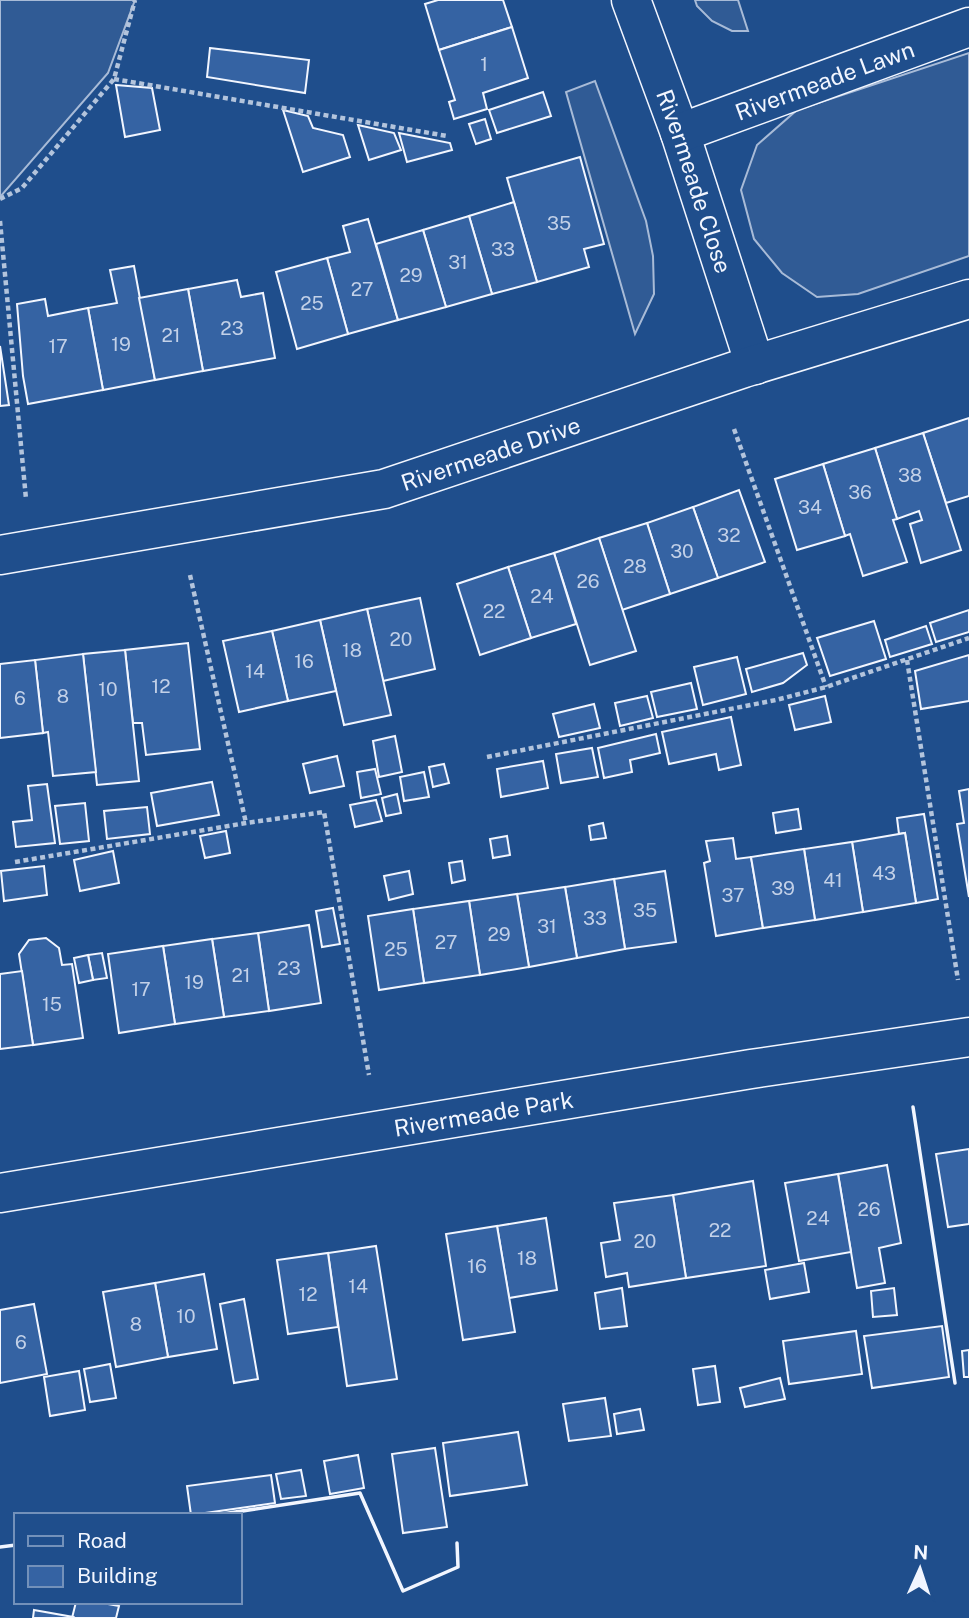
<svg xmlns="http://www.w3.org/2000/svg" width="969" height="1618" font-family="'Public Sans',sans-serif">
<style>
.built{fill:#305b95;stroke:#a8bbd7;stroke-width:2}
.building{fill:#3563a3;stroke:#f2f6ff;stroke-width:2}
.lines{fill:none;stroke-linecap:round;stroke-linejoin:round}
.street-casing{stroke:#f2f6ff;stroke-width:41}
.path{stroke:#b3c4dc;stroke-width:4.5;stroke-dasharray:5 3.5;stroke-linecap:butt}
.street{stroke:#1f4e8c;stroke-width:38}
.wall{stroke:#f2f6ff;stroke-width:3.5}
.labels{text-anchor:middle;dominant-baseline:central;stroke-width:5;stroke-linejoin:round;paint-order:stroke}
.number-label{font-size:19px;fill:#c3d1e8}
.street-label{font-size:23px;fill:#f2f6ff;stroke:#1f4e8c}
</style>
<rect width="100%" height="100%" fill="#1f4e8c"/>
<!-- built -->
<g class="built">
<path d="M0,0h135l-27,73 -108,124z"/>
<path d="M695,0h43l10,31h-16l-20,-10 -15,-15z"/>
<path d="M969,53v203l-111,38 -41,3 -35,-24 -28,-34 -13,-49 16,-45 40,-35z"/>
<path d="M595,81l51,140 7,35 1,38 -19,40 -69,-242z"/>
</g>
<!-- building -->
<g class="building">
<path d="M438,0h65l9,27 -73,23 -14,-46z"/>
<path d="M512,27l16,51 -45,15 4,16 -33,10 -5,-17 6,-2 -16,-50z"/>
<path d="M210,48l99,12 -4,33 -98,-16z"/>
<path d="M116,85l36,3 8,42 -35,7z"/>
<path d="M543,92l8,24 -54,17 -8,-23z"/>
<path d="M283,110l25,6 5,12 30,7 7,22 -47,15z"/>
<path d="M485,119l6,20 -15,5 -7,-20z"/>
<path d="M358,125l36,8 7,17 -32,10z"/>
<path d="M399,133l51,10 2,7 -45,12z"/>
<path d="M580,157l24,87 -20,5 5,18 -52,15 -30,-104z"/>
<path d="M514,202l23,80 -45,12 -23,-78z"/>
<path d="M469,216l23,78 -46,13 -23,-77z"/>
<path d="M368,219l30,101 -50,14 -21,-76 23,-6 -7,-26z"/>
<path d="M423,230l23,77 -48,13 -22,-76z"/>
<path d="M327,258l21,76 -51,15 -21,-77z"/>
<path d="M134,266l21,114 -52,10 -15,-82 29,-5 -7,-33z"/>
<path d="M237,280l4,17 22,-4 12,65 -72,13 -15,-82z"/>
<path d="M188,289l15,82 -48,9 -16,-82z"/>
<path d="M45,299l3,17 40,-8 15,82 -75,14 -5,-28 -6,-72z"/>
<path d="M0,346l9,59 -9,1z"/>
<path d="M969,418v78l-23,7 -23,-70z"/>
<path d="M923,433l38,117 -40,13 -11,-39 12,-4 -3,-9 -22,8 -22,-71z"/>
<path d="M875,448l22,71 -4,1 14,42 -44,14 -13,-42 -5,2 -22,-72z"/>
<path d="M823,464l22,72 -48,14 -22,-71z"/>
<path d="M739,490l26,72 -47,16 -25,-71z"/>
<path d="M693,507l25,71 -48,16 -23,-71z"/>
<path d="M647,523l23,71 -48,16 -23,-72z"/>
<path d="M599,538l37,113 -46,14 -36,-112z"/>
<path d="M554,553l22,71 -45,14 -23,-71z"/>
<path d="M508,567l23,71 -51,17 -23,-71z"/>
<path d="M420,598l15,71 -52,12 -16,-72z"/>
<path d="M367,609l24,106 -47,10 -24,-105z"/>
<path d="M969,610v22l-33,10 -6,-19z"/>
<path d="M320,620l16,71 -48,10 -16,-70z"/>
<path d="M874,621l12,38 -56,17 -13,-38z"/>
<path d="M926,626l6,18 -42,13 -5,-17z"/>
<path d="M272,631l16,70 -49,11 -16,-71z"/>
<path d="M188,643l12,106 -54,6 -4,-32h-9l-8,-73z"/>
<path d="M125,650l14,131 -42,4 -14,-131z"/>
<path d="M803,653l4,12 -24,18 -31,9 -6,-23z"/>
<path d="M83,654l13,118 -43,4 -5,-44 -5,1 -8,-73z"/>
<path d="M969,655v46l-48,8 -6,-38z"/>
<path d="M737,657l9,37 -43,11 -9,-38z"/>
<path d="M35,660l8,73 -43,5v-74z"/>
<path d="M691,683l6,26 -40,8 -6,-25z"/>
<path d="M647,696l6,22 -33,8 -5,-23z"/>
<path d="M825,696l6,26 -36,8 -6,-25z"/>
<path d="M594,704l6,24 -41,9 -6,-23z"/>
<path d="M731,717l10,48 -22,5 -3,-16 -47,10 -7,-32z"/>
<path d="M656,734l4,19 -30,7 2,12 -28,6 -6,-30z"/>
<path d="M395,736l7,36 -23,5 -6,-36z"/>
<path d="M592,748l6,29 -37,6 -5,-29z"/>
<path d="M337,756l7,30 -34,7 -7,-29z"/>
<path d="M543,761l5,27 -47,9 -4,-28z"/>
<path d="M444,764l5,19 -16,4 -4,-20z"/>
<path d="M375,769l6,25 -20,4 -4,-26z"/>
<path d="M424,772l5,25 -25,4 -4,-24z"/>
<path d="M212,782l7,33 -62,11 -6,-33z"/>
<path d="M47,784l8,59 -39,4 -3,-25 19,-2 -4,-34z"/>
<path d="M969,789v108l-12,-73 7,-1 -5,-32z"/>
<path d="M397,794l4,19 -15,3 -4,-18z"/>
<path d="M376,800l6,21 -27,6 -5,-22z"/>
<path d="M85,803l4,38 -29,3 -5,-38z"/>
<path d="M147,807l3,27 -43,5 -3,-28z"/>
<path d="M798,809l3,20 -25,4 -3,-20z"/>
<path d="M924,814l14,85 -22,4 -11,-70 -6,1 -2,-16z"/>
<path d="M603,823l3,15 -15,2 -2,-14z"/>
<path d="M226,831l4,22 -25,5 -5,-22z"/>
<path d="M905,833l11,70 -53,9 -11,-70z"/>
<path d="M507,836l3,19 -17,3 -3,-19z"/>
<path d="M733,838l3,21 15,-2 12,71 -47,8 -12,-73 6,-2 -4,-20z"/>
<path d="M852,842l11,70 -48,8 -11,-71z"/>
<path d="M804,849l11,71 -52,8 -12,-71z"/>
<path d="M113,851l6,32 -39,8 -6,-31z"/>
<path d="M462,861l3,19 -13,3 -3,-20z"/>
<path d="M44,866l3,29 -43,6 -3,-30z"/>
<path d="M409,871l4,23 -24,6 -5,-24z"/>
<path d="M665,871l11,71 -51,7 -11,-70z"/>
<path d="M614,879l11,70 -48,9 -12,-71z"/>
<path d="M565,887l12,71 -48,9 -12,-73z"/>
<path d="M517,894l12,73 -49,8 -11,-74z"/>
<path d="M469,901l11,74 -56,8 -11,-74z"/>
<path d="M333,908l7,36 -18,3 -6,-36z"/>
<path d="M413,909l11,74 -45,7 -11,-74z"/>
<path d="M309,925l12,78 -52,8 -11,-78z"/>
<path d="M258,933l11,78 -45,6 -12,-78z"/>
<path d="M46,938l13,10 3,17 10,-1 11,74 -50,7 -14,-91 10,-14z"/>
<path d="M212,939l12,78 -49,7 -12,-78z"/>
<path d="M163,946l12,78 -56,9 -11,-79z"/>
<path d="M102,953l5,25 -14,2 -5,-25z"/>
<path d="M88,955l5,25 -14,3 -5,-25z"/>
<path d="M22,971l11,74 -33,4v-75z"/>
<path d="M969,1149v75l-21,3 -12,-73z"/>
<path d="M887,1165l14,78 -22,5 6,35 -28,5 -19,-114z"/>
<path d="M838,1174l13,78 -52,9 -14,-78z"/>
<path d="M753,1181l13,85 -80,12 -13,-83z"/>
<path d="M673,1195l13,83 -57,9 -2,-14 -21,4 -5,-34 19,-3 -6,-37z"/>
<path d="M546,1218l11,72 -48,8 -12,-72z"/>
<path d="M497,1226l18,106 -52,8 -17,-106z"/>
<path d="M376,1246l21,133 -50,7 -19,-133z"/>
<path d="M328,1253l10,74 -50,7 -11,-74z"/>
<path d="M804,1263l5,29 -39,7 -5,-29z"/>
<path d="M204,1274l13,75 -49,8 -13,-74z"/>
<path d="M155,1283l13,74 -52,10 -13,-75z"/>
<path d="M622,1288l5,38 -27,3 -5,-36z"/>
<path d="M894,1288l3,27 -24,2 -2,-26z"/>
<path d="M244,1299l14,80 -24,4 -14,-79z"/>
<path d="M34,1304l13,70 -47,9v-73z"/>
<path d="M942,1326l7,51 -77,11 -8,-52z"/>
<path d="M856,1331l6,43 -73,10 -6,-43z"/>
<path d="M969,1350v27h-5l-2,-26z"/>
<path d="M110,1364l6,34 -26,4 -6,-33z"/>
<path d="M715,1366l5,36 -22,3 -5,-36z"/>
<path d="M79,1371l6,39 -35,6 -6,-39z"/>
<path d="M780,1378l5,21 -40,8 -5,-19z"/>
<path d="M605,1398l6,38 -42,5 -6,-37z"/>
<path d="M640,1409l4,21 -27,4 -3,-20z"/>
<path d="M518,1432l9,53 -77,11 -7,-53z"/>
<path d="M435,1448l12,79 -44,6 -11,-79z"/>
<path d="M358,1455l6,33 -34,6 -6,-33z"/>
<path d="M301,1470l5,26 -25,3 -5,-25z"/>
<path d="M271,1475l4,28 -84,12 -4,-29z"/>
<path d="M76,1602h21l22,4 -3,12h-44z"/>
<path d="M34,1610l39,7 -1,1h-39z"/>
</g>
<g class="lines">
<defs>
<g id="street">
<path id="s1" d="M631,0l49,133 75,232"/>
<path id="s2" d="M680,133l289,-106"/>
<path id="s3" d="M0,555l384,-66 360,-121 225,-69"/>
<path id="s4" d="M0,1193l751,-124 218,-32"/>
</g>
</defs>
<!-- street casing -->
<use href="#street" class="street-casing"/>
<!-- path -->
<g class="path">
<path d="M114,79l333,57"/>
<path d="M0,199l22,-11 92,-109 21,-79"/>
<path d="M0,221l26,278"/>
<path d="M734,429l92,258"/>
<path d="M190,575l56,248"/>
<path d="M907,660l51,320"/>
<path d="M487,757l289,-57 50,-13 143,-49"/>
<path d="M15,862l231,-39 78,-11 45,263"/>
</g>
<!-- street -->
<use href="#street" class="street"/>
<!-- wall -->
<g class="wall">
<path d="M913,1107l42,276"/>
<path d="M216,1515l144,-22 43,98 55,-24 -1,-24"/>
<path d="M0,1547l16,-2"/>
</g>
</g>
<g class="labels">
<!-- number labels -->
<g class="number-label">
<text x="484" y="64">1</text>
<text x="559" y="223">35</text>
<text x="503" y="249">33</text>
<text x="458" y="262">31</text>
<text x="411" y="275">29</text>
<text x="362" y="289">27</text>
<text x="312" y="303">25</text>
<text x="232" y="328">23</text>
<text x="171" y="335">21</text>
<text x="121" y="344">19</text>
<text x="58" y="346">17</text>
<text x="910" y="475">38</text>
<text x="860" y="492">36</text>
<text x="810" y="507">34</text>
<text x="729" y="535">32</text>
<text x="682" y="551">30</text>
<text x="635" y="566">28</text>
<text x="588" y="581">26</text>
<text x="542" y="596">24</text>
<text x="494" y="611">22</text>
<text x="401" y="639">20</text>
<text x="352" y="650">18</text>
<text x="304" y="661">16</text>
<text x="255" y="671">14</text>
<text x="161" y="686">12</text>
<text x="108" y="689">10</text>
<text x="63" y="696">8</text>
<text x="20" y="698">6</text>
<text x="884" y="873">43</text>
<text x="833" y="880">41</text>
<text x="783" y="888">39</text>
<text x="733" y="895">37</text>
<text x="645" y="910">35</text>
<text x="595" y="918">33</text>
<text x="547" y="926">31</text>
<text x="499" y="934">29</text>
<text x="446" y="942">27</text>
<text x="396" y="949">25</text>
<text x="289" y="968">23</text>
<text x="241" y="975">21</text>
<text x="194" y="982">19</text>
<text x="141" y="989">17</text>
<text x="52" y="1004">15</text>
<text x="869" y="1209">26</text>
<text x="818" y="1218">24</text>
<text x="720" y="1230">22</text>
<text x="645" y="1241">20</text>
<text x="527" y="1258">18</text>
<text x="477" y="1266">16</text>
<text x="358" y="1286">14</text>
<text x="308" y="1294">12</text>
<text x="186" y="1316">10</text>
<text x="136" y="1324">8</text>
<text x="21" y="1342">6</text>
</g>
<!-- street labels -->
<g class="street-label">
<text stroke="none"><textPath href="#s2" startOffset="154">Rivermeade Lawn</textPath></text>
<text stroke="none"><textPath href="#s1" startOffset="192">Rivermeade Close</textPath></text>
<text stroke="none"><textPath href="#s3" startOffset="502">Rivermeade Drive</textPath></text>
<text stroke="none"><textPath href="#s4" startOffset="490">Rivermeade Park</textPath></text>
</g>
</g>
<!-- legend -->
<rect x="14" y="1513" width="228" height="91" fill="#1f4e8c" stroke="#7391ba" stroke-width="2"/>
<rect x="28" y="1536" width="35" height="10" fill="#1f4e8c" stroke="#7391ba" stroke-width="2"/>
<text x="77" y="1548" font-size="21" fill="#f2f6ff">Road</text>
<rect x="28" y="1566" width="35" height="21" fill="#3563a3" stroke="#7391ba" stroke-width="2"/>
<text x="77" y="1583" font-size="21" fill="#f2f6ff">Building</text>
<!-- north arrow -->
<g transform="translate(920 1569) rotate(3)" stroke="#1f4e8c" stroke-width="5" paint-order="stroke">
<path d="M0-5L12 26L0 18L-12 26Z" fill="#f2f6ff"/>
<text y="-10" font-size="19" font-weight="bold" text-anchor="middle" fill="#f2f6ff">N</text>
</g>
</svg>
